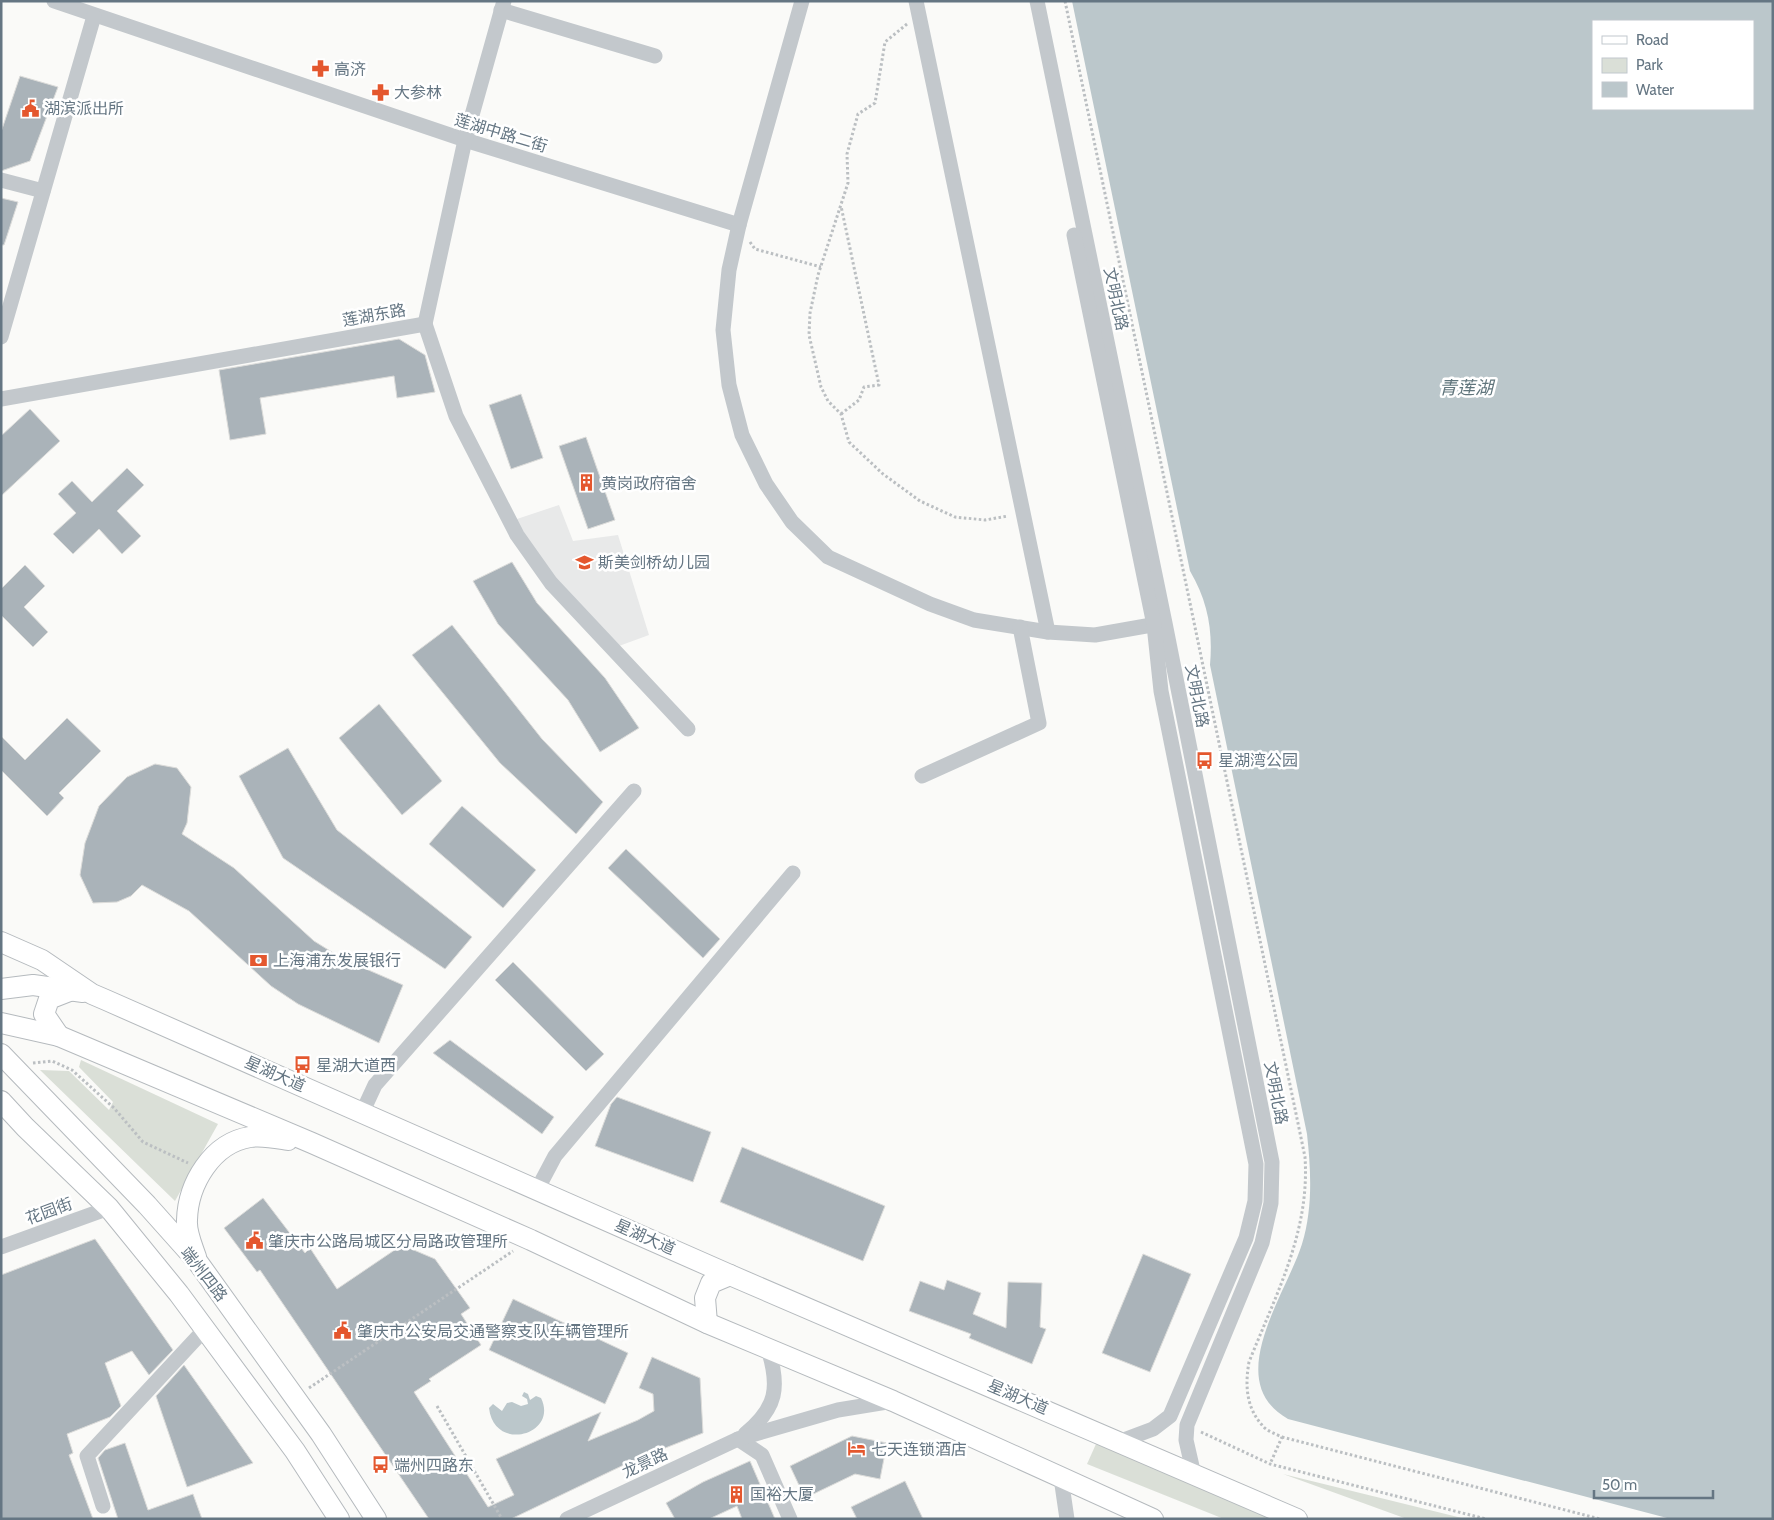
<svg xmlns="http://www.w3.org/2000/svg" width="1774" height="1520" font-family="Cabin,'Noto Sans SC',sans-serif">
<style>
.built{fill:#e8e9e9}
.green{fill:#dadfd7}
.water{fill:#bbc7cb;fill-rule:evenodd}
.building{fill:#aab3b9;stroke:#dcdcda}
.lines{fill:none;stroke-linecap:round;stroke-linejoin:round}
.major-casing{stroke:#b5babe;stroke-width:22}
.path{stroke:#bbbfc2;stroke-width:3;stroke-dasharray:2.5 2.5;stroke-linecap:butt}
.minor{stroke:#c3c8cc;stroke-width:15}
.major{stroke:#fff;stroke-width:20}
.labels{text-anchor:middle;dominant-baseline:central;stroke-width:5;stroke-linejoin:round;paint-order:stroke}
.poi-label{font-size:16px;fill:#657683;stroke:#fff;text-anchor:start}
.street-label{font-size:16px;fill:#657683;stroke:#fff}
.water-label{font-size:18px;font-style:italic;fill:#60757c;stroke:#fff}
</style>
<rect width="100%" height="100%" fill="#fafaf8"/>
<!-- built -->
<path class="built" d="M559,505l14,36 45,-6 31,100 -30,11 -64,-63 -41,-63z"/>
<!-- green -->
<g class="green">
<path d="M81,1060l137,64 -43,77 -135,-131 29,1 40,39 4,-8 -34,-35z"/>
<path d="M1096,1444l187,75h-59l-137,-55z"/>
<path d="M1283,1474l183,45h-59z"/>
</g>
<!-- water -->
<g class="water">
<path d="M1072,1h701v1518h-102l-383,-100c-67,-38 -2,-124 14,-175 11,-36 9,-73 5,-110l-97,-469c3,-35 -2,-63 -20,-94zM1593,21h160v88h-160z"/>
<path d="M524,1392l4,2 2,6 6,-4 5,2c18,37 -47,55 -52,10l4,-4 9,7 5,-8 5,-1 9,4 7,-2 -1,-5 -5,-3z"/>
</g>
<!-- building -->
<g class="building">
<path d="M20,76l38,11 -28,74 -29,10v-39z"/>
<path d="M1,198l17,4 -14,43h-3z"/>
<path d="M399,339l26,16 10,37 -38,6 -3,-22 -134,22 6,36 -36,6 -11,-70z"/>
<path d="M521,394l22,64 -32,11 -22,-64z"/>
<path d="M30,409l30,32 -59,55v-60z"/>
<path d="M586,437l29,83 -27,9 -29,-83z"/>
<path d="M127,468l17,17 -27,26 24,25 -19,18 -23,-25 -26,25 -20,-20 23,-21 -18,-19 14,-13 20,21z"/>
<path d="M512,562l25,41 68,75 34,50 -39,24 -32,-52 -70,-76 -25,-43z"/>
<path d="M25,565l20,21 -21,21 24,25 -15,15 -32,-32v-26z"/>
<path d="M452,625l90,114 61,63 -27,32 -76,-71 -88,-108z"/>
<path d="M379,704l63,77 -40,34 -63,-77z"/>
<path d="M67,718l34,33 -42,42 5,5 -17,18 -46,-46v-34l24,24z"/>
<path d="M288,748l49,82 135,107 -27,32 -162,-111 -44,-82z"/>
<path d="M155,764l22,4 14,19 -4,36 -5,11 52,34 80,73 29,18 60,26 -24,58 -81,-39 -27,-18 -82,-75 -47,-26 -11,11 -14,6 -24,1 -13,-28 5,-32 14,-37 28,-29z"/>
<path d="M462,806l74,64 -33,38 -74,-64z"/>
<path d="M626,849l94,90 -17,19 -95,-90z"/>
<path d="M513,962l91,92 -18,17 -91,-91z"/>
<path d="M450,1040l104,77 -12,17 -109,-81z"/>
<path d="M617,1097l94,35 -18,50 -98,-36 16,-42z"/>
<path d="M742,1147l143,59 -22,55 -143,-59z"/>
<path d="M263,1198l42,55 5,-5 27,41 65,-44 33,14 35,49 -9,6 20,31 -52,34 2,2 -17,11 74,115 26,-12 -18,-36 105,-47 -13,29 50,-21 16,-9 -1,-17 -14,-6 13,-31 48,21 3,55 -73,29 -119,57h-82l-169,-249 -3,2 -33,-44z"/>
<path d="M95,1239l78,111 -24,25 -17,-24 -27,12 16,43 -11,11 -43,17 6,19 -4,2 24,64h-92v-244z"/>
<path d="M1143,1254l48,20 -41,98 -48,-19z"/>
<path d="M947,1280l34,13 -8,21 33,14 2,-46 34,1 -2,44 6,2 -14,35 -63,-26 2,-4 -62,-23 11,-30 24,9z"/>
<path d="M513,1299l115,54 -23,51 -116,-54z"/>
<path d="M184,1365l69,98 -66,24 -31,-91z"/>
<path d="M852,1436l35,7 -7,36 -25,-5 -50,24 -15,-32z"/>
<path d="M125,1443l23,67 45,-16 9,25h-84l-20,-61 7,-8z"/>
<path d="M750,1461l25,58h-33l-5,-13 -28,13h-34l-9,-16 37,-21z"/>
<path d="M905,1481l18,38h-66l-6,-12z"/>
</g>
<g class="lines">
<defs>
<g id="major">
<path d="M1,942l41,18 50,34 14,6 624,275 567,244"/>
<path d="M1,989l32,-4 50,7"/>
<path d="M1,1023l58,13 253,107 219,97 176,83 186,78 260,118"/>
<path d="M59,1036l-15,-22 5,-15 23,-9"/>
<path d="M1,1054l146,151 50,56 124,173 55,85"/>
<path d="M1,1101l24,26 84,81 70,86 116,157 44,68"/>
<path d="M196,1257c-4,-12 -10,-25 -9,-37 1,-36 25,-77 63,-83 12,-2 26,1 38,3"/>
<path d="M707,1323l-2,-25 6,-15 19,-8"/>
</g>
</defs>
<!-- major casing -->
<use href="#major" class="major-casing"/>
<!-- path -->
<g class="path">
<path d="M1065,1l240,1156c5,75 -29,137 -56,205 -4,23 -3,45 13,63 4,6 14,9 20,12l-12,27"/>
<path d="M907,24l-22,18 -10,61 -17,11 -11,40 1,29 -30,92 -8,38 -1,22 12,52 7,14 13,13 8,28 34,32 37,27 35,16 30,3 23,-4"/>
<path d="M750,242l5,7 66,18"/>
<path d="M841,414l18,-14 5,-13 15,-2 -38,-179"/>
<path d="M33,1063l19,-2 20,9 42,38 29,34 45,21"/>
<path d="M309,1388l204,-137"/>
<path d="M437,1406l65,113"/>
<path d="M1201,1432l69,32 216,55"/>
<path d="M1282,1437l318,82"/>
</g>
<!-- minor -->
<g class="minor">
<path d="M54,1l411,139 274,85"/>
<path d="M802,1l-63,224 -10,45 -6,60 6,55 13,50 24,49 26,38 36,35 102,47 44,16 74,12 47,3 68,-12"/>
<path d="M916,1l132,631"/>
<path d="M1037,1l128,622 107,539 -1,41 -9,40 -75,182 -1,15 8,35"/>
<path d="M501,10l154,46"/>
<path d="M1,180l42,11"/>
<path d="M1074,235l80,390 7,66 95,473 -1,37 -9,37 -76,178 -17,13 -32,12"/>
<path d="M425,324l31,92 61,119 34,48 137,146"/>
<path d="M425,324l40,-184 39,-139"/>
<path d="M1,337l93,-321"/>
<path d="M1,399l424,-75"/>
<path d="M922,776l117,-53 -19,-96"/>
<path d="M362,1113l13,-28 259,-294"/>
<path d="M537,1190l18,-34 238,-283"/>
<path d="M1,1247l108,-39"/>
<path d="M745,1434c32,-26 35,-47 23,-85"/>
<path d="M738,1439l24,16 28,64"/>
<path d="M1061,1478l6,41"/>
<path d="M103,1506l-16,-50 118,-127"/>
<path d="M567,1519l171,-80 100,-29 55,-9"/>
</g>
<!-- major -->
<use href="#major" class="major"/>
</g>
<!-- icons -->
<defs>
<symbol id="pharmacy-bare" viewBox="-9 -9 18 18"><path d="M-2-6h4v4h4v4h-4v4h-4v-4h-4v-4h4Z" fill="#e4572e" stroke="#fff" stroke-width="2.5" paint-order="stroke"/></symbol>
<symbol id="civic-bare" viewBox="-9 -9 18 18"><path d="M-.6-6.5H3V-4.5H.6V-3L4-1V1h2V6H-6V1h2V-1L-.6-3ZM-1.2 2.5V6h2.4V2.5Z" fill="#e4572e" stroke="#fff" stroke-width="2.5" paint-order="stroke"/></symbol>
<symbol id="building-bare" viewBox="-9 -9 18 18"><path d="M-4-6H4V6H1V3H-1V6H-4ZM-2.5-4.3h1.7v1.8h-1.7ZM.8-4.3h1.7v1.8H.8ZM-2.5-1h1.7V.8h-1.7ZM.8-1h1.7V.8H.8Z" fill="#e4572e" stroke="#fff" stroke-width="2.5" paint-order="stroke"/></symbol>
<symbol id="school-bare" viewBox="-9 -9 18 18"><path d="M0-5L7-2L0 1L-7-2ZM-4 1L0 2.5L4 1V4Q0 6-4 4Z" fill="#e4572e" stroke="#fff" stroke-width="2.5" paint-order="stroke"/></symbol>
<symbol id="bus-bare" viewBox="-9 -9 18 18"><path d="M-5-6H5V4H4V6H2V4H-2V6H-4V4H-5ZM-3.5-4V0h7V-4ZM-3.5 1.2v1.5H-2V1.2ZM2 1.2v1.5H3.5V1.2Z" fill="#e4572e" stroke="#fff" stroke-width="2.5" paint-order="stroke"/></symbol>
<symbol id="bank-bare" viewBox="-9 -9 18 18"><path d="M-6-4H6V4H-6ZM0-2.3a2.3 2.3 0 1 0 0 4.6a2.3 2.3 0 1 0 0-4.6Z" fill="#e4572e" stroke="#fff" stroke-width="2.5" paint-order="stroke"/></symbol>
<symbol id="hotel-bare" viewBox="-9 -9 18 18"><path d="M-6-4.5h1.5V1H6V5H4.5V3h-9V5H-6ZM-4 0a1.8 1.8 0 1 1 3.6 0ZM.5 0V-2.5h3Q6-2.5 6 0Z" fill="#e4572e" stroke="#fff" stroke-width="2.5" paint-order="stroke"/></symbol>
</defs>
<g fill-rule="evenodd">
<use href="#pharmacy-bare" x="308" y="56" width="25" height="25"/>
<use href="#pharmacy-bare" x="368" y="80" width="25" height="25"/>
<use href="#civic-bare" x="18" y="96" width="25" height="25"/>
<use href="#building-bare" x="574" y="470" width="25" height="25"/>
<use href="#school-bare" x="572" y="550" width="25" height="25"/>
<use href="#bus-bare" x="1192" y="748" width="25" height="25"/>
<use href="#bank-bare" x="246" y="948" width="25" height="25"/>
<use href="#bus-bare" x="290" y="1052" width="25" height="25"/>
<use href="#civic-bare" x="242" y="1228" width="25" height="25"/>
<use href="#civic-bare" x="330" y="1318" width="25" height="25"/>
<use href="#hotel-bare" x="844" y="1436" width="25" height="25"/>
<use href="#bus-bare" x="368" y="1452" width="25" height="25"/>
<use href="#building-bare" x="724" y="1482" width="25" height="25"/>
</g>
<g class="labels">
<!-- poi labels -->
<g class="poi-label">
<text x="334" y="69">高济</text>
<text x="394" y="92">大参林</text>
<text x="44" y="108">湖滨派出所</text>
<text x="601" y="483">黄岗政府宿舍</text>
<text x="598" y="562">斯美剑桥幼儿园</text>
<text x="1218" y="760">星湖湾公园</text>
<text x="273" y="960">上海浦东发展银行</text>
<text x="316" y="1065">星湖大道西</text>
<text x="268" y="1241">肇庆市公路局城区分局路政管理所</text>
<text x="357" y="1331">肇庆市公安局交通警察支队车辆管理所</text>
<text x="871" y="1449">七天连锁酒店</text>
<text x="394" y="1465">端州四路东</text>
<text x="750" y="1494">国裕大厦</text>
</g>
<!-- street labels -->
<g class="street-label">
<text transform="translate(501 133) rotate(17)">莲湖中路二街</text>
<text transform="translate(1116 299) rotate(78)">文明北路</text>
<text transform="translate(374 315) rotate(-10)">莲湖东路</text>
<text transform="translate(1197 696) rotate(79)">文明北路</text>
<text transform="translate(275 1074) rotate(24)">星湖大道</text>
<text transform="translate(1276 1093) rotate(79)">文明北路</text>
<text transform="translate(49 1211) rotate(-20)">花园街</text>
<text transform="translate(645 1237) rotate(24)">星湖大道</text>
<text transform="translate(204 1274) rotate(52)">端州四路</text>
<text transform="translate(1018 1397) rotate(23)">星湖大道</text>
<text transform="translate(645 1463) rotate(-25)">龙景路</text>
</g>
<!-- water labels -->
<g class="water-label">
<text x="1466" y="388">青莲湖</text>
</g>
</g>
<!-- border -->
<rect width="1774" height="1520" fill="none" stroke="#657683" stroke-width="5"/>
<!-- legend -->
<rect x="1592" y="20" width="162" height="90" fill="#ffffff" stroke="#c1c8cd"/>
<rect x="1602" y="36" width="25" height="8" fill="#ffffff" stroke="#c1c8cd"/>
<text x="1636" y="45" font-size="15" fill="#657683">Road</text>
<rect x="1602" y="58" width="25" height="15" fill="#dadfd7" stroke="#c1c8cd"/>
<text x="1636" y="70" font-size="15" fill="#657683">Park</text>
<rect x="1602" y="82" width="25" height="15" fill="#bbc7cb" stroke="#c1c8cd"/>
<text x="1636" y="95" font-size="15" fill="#657683">Water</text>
<!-- scale -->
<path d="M1594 1490v8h119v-8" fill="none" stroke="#657683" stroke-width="2.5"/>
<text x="1602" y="1490" font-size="15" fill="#657683" stroke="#ffffff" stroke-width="4" paint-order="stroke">50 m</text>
</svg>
